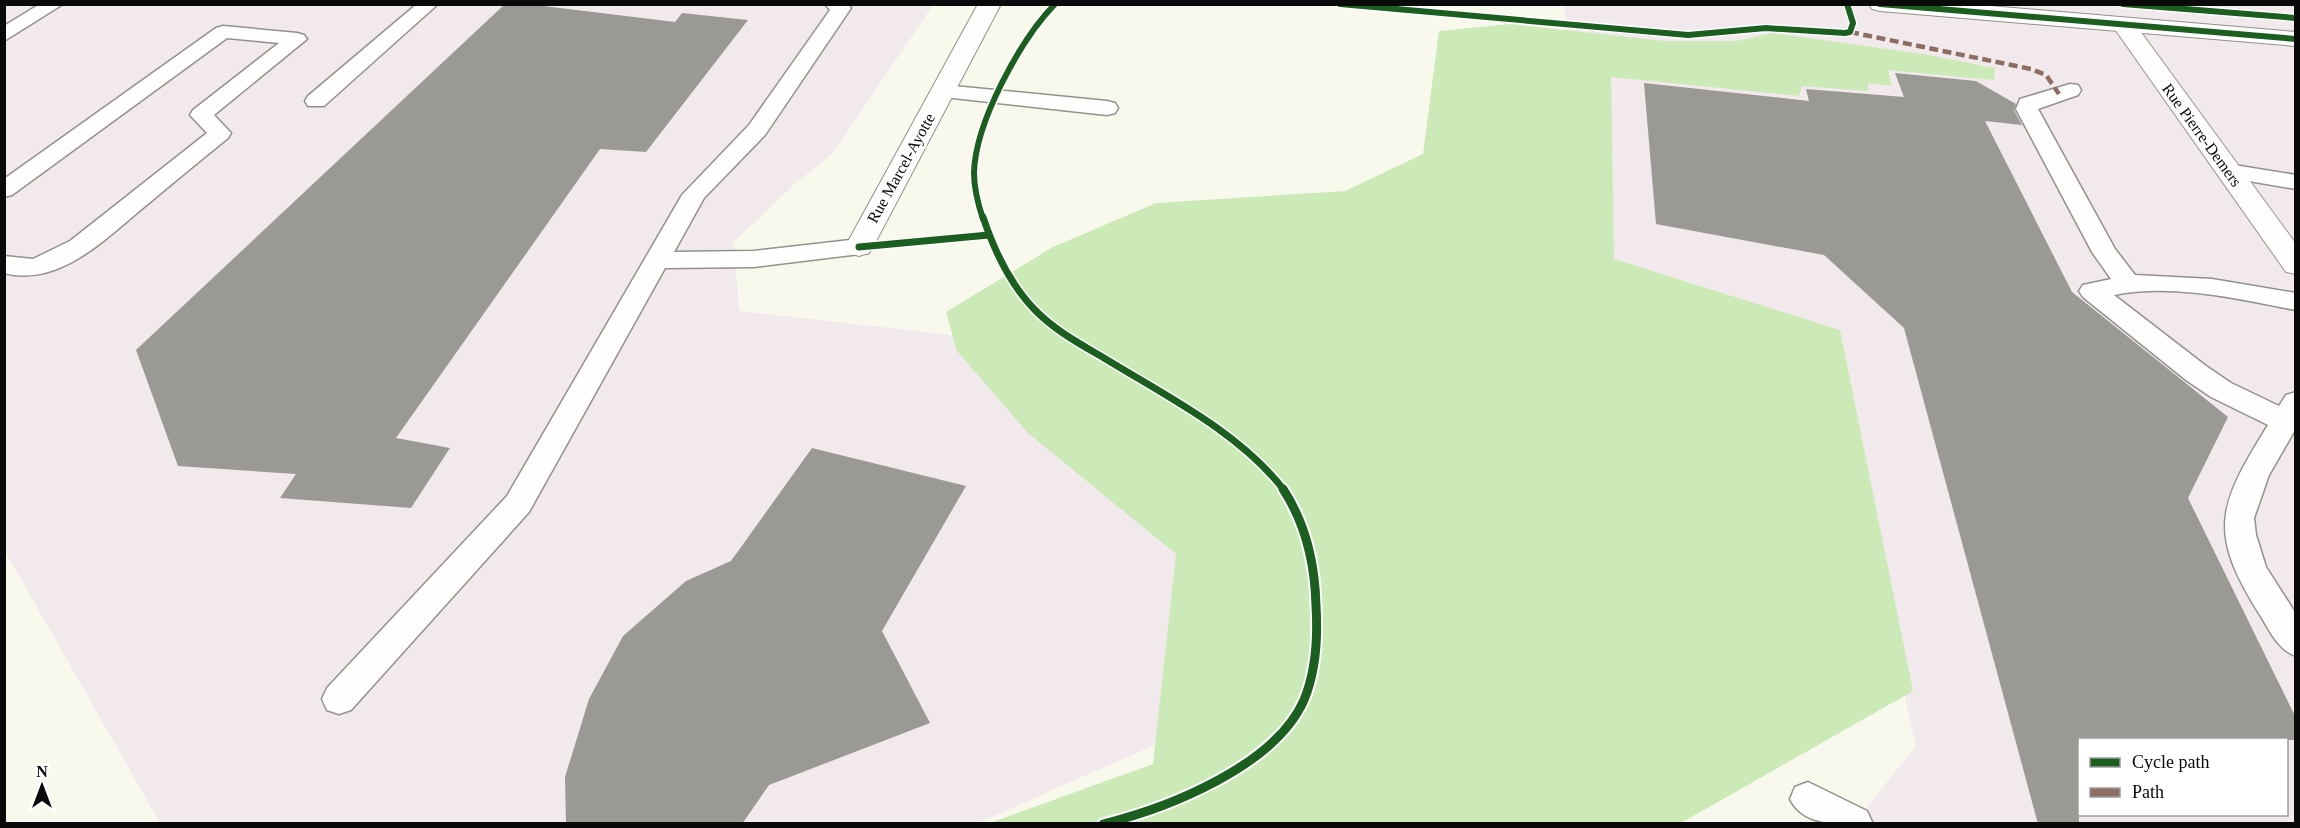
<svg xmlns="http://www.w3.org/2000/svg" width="2300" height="828" font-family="Georgia,serif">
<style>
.industrial{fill:#f1e9eb;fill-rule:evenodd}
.forest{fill:#cbeab7}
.building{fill:#9b9993}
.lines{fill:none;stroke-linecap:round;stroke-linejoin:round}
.service-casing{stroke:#92918c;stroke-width:3}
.minor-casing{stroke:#92918c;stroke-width:2}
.tertiary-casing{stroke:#92918c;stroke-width:2}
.service{fill:#fefefc;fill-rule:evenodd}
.minor{fill:#fefefc;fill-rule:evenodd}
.tertiary{fill:#fefefc;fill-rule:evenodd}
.quiet{stroke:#8d6e63;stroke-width:4.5;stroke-dasharray:9 4.5;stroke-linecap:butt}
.cycleway-far2-casing{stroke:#fff;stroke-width:9}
.cycleway-far1-casing{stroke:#fff;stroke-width:10}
.cycleway-casing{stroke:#fff;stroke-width:13}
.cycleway-far2{stroke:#1b5e20;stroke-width:6}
.cycleway-far1{stroke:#1b5e20;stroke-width:7}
.cycleway{stroke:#1b5e20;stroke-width:9}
.labels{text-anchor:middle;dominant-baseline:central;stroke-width:6;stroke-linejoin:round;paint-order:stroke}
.far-street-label{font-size:16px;fill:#0a0a0a;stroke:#fff}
</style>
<rect width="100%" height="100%" fill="#f9f8ec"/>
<!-- industrial -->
<g class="industrial">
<path d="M4,5h929l-100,148 -36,29 -63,60 5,69 247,28 220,215 -15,175 -213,94h-818l-155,-272z"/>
<path d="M1565,5h730v818h-441l62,-77 -90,-396 -256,-103zM2080,740h206v74h-206z"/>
</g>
<!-- forest -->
<path class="forest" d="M1510,24l155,17h72l35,-8 151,21 72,14 -1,12 -106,-10 4,16 -24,-3 1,8 -67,-5 -3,10 -188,-19 3,182 226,71 73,361 -232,132h-691l163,-59 23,-210 -148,-121 -71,-82 -11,-39 107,-65 103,-44 189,-12 78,-37 16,-123z"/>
<!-- building -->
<g class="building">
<path d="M505,4h22l148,18 7,-9 66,7 -102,132 -46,-3 -204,289 54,10 -39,60 -131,-10 16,-24 -118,-8 -42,-116z"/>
<path d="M1895,73l81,8 40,23 -2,6 8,15 -37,-4 87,171 156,125 -40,81 107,218v24h-216v84h-41l-134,-496 -80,-73 -168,-31 -12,-141 165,18 -3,-12 98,8z"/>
<path d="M812,448l154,38 -84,145 48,92 -161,62 -27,39h-176l-1,-47 24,-78 34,-63 63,-55 45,-20z"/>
</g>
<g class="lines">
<defs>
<g id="service">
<path d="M40,4h23l-59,37v-15z"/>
<path d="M417,4h21l-114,102h-16l-3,-5 3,-5z"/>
<path d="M825,4h23l3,4 -86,127 -61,63 -30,54 80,-1 105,-12 9,2 3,6 -3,6 -114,14 -89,1 -136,244 -178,198 -12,4 -12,-4 -5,-11 5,-11 180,-192 175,-301 67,-70 81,-115z"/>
<path d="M223,26l74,7 7,2 3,4 -93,76 17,18 -3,5c-26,21 -53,43 -79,65 -40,32 -88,85 -145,70v-17l29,3 37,-18 137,-108 -17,-18 3,-5 86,-67 -52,-5 -215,157 -8,2v-18l212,-151z"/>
<path d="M2070,84l8,1 3,5 -3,5 -40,14 77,140 20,26 77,4 84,14v17c-59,-11 -123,-27 -182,-15l92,71 25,17 48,23 7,-11 10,-3v36l-27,47 -15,43 2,17 10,32 30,47v42c-18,-6 -26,-25 -36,-41 -53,-84 -42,-109 8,-190l-57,-28 -25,-17 -103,-83 -4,-6 4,-6 28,-6 -19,-27 -76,-143 4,-10z"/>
<path d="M943,85l164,16 8,2 3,5 -3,5 -8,2 -172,-19 -3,-5 3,-5z"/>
<path d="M2228,164l68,11v14l-76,-13 -4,-5 4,-5z"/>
<path d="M1808,782l59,29 6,13c-30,0 -69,4 -83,-25l5,-12z"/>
</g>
<g id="minor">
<path d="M978,4h23l-128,243 -4,6 -10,3 -10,-3 -4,-6z"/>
<path d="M2124,18l8,2 164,224v30l-10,-2 -174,-247 4,-5z"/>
</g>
<path id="tertiary" d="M1869,4h98l329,28v14l-416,-35 -8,-2z"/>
</defs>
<!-- service casing -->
<use href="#service" class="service-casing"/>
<!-- minor casing -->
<use href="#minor" class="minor-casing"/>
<!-- tertiary casing -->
<use href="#tertiary" class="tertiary-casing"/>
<!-- service -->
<use href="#service" class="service"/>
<!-- minor -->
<use href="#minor" class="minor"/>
<!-- tertiary -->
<use href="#tertiary" class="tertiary"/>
<!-- quiet -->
<path class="quiet" d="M1850,32l181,37 15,6 13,19"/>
<defs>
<g id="cycleway-far2">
<path d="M1340,4l348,31 78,-7 79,5 5,-1 3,-9 -6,-19"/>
<path d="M1880,4l416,35"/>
<path d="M2123,4l173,14"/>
<path d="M983,219c-5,-15 -9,-30 -9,-46 1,-50 46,-133 81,-169"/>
</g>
<g id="cycleway-far1">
<path d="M983,217c11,33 26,66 51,92 20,21 46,35 70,49 62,38 135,74 180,132"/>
<path d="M859,247l130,-12"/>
</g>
<path id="cycleway" d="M1103,824c65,-16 172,-58 201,-124 12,-29 14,-62 12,-94 -1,-42 -10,-82 -33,-117"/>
</defs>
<!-- cycleway-far2 casing -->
<use href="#cycleway-far2" class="cycleway-far2-casing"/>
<!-- cycleway-far1 casing -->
<use href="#cycleway-far1" class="cycleway-far1-casing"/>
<!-- cycleway casing -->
<use href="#cycleway" class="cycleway-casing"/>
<!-- cycleway-far2 -->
<use href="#cycleway-far2" class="cycleway-far2"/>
<!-- cycleway-far1 -->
<use href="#cycleway-far1" class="cycleway-far1"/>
<!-- cycleway -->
<use href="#cycleway" class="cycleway"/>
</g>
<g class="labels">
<!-- far-street labels -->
<g class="far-street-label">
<text transform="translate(2202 135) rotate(54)">Rue Pierre-Demers</text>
<text transform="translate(901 168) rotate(-61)">Rue Marcel-Ayotte</text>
</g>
</g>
<!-- border -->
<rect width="2300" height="828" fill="none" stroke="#0a0a0a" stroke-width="12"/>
<!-- legend -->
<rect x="2078" y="738" width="210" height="78" fill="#ffffff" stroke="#9d9d9d" stroke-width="1.5"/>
<rect x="2090" y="758" width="30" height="9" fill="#1b5e20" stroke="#9d9d9d" stroke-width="1.5"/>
<text x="2132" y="768" font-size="18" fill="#0a0a0a">Cycle path</text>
<rect x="2090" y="788" width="30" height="9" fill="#8d6e63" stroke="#9d9d9d" stroke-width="1.5"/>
<text x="2132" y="798" font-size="18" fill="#0a0a0a">Path</text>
<!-- north arrow -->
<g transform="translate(42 786)" stroke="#ffffff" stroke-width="4.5" paint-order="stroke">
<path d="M0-4.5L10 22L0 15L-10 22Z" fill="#0a0a0a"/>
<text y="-9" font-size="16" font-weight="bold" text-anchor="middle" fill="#0a0a0a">N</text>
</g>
</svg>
